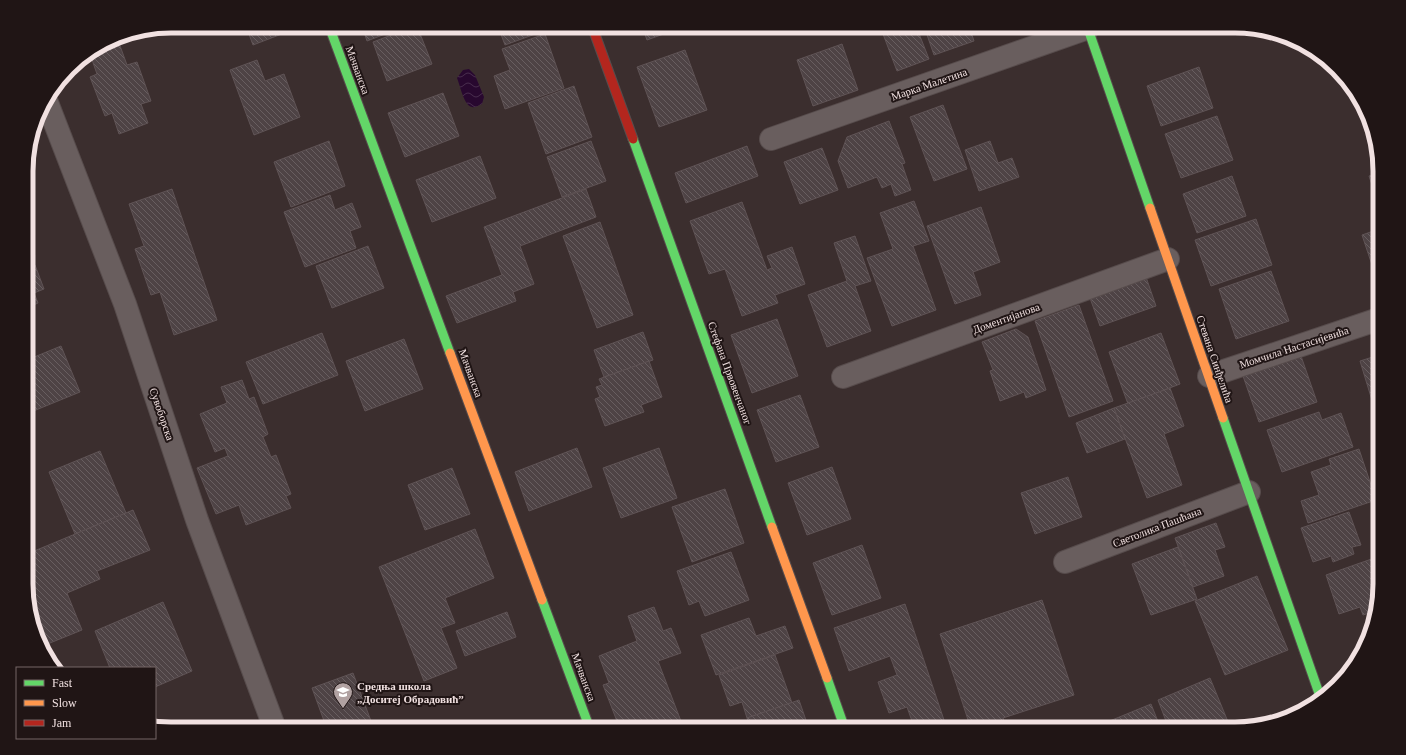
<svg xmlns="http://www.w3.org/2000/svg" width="1406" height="755" font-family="Georgia,serif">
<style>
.water{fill:url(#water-waves)}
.building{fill:url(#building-back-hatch);stroke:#5f5355}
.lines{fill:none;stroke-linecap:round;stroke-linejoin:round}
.street-casing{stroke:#574c4c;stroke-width:24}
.fast-casing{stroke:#574c4c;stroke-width:11}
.slow-casing{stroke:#574c4c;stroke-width:11}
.jam-casing{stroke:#574c4c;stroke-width:11}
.street{stroke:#695e5e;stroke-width:22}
.fast{stroke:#63d668;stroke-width:9}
.slow{stroke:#ff974d;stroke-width:9}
.jam{stroke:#b3261e;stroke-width:9}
.labels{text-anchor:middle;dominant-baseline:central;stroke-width:4;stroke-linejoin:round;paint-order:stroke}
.street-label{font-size:11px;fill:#f1e1e1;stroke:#201515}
.poi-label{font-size:11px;font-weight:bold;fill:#f1e1e1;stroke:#201515;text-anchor:start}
.rim{fill:none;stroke:#f1e1e1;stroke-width:5}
</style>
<defs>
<pattern id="water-waves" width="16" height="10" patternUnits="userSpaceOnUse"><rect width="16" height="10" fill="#28082f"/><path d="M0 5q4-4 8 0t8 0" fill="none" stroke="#482c4d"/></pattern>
<pattern id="building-back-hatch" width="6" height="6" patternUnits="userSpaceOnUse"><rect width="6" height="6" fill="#4e4345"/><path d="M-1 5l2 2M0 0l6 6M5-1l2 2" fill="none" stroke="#685e60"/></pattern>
</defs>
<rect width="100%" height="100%" fill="#3b2e2e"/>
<!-- water -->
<path class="water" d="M469,69l6,6 9,22 -2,7c-3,1 -6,4 -10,3 -8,-1 -12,-22 -15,-29l6,-8z"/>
<!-- building -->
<g class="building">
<path d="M246,26h39l2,6 -34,13z"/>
<path d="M362,26h44l-39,15z"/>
<path d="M415,26h2l15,38 -45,17 -14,-39z"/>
<path d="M483,26h68l1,2 -47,17 -6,-16 -13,4z"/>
<path d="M642,26h28l2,5 -25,9z"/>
<path d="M880,26h36l13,33 -32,12z"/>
<path d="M924,26h45l5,15 -40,14z"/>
<path d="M545,34l19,54 -59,21 -11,-33 16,-6 -8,-21z"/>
<path d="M123,36l2,5 -39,14 30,-18z"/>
<path d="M119,43l8,22 10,-3 14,39 -10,3 7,19 -29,11 -7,-21 -7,3 -15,-39 7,-3 -7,-20z"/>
<path d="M842,44l16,46 -45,16 -16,-46z"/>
<path d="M685,50l22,60 -48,17 -22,-60z"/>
<path d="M257,60l8,21 19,-7 16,43 -46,18 -24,-65z"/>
<path d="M1199,67l14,41 -52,18 -14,-40z"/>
<path d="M574,86l18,51 -46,17 -18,-51z"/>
<path d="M443,93l16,43 -54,21 -17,-44z"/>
<path d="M943,105l24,64 -33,12 -24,-64z"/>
<path d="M1217,116l16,44 -52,18 -16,-44z"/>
<path d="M889,121l16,42 -3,1 9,26 -16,6 -4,-12 -9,4 -5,-11 -29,11 -10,-27 9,-24z"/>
<path d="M329,141l16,45 -54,21 -17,-45z"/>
<path d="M591,141l15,40 -44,16 -15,-40z"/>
<path d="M990,141l8,22 14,-5 7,19 -40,14 -14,-41z"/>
<path d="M747,146l11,30 -72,27 -11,-30z"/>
<path d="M822,148l16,42 -38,14 -16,-42z"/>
<path d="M480,156l16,42 -64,24 -16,-42z"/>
<path d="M1379,173v34l-10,-31z"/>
<path d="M1232,176l14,40 -49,17 -14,-39z"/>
<path d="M172,189l45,131 -43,15 -14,-43 -9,3 -16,-46 9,-3 -15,-42z"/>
<path d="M586,189l10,28 -76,29 14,38 -21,8 3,9 -59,22 -11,-27 56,-21 -18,-48z"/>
<path d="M330,195l5,15 17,-7 9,24 -11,4 6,17 -51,19 -21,-55z"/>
<path d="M914,201l15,40 -16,5 23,64 -44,16 -25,-68 26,-9 -13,-36z"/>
<path d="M742,202l25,68 5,-2 -5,-12 25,-9 13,37 -30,11 3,8 -36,13 -17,-47 -16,5 -19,-53z"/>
<path d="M981,207l19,55 -27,10 8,23 -26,9 -28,-78z"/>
<path d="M1256,219l16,46 -61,21 -16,-46z"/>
<path d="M600,222l33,93 -36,13 -34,-92z"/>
<path d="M1379,229v57l-17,-51z"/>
<path d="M855,236l16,45 -16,5 16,45 -44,16 -19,-52 39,-14 -13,-38z"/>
<path d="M368,246l16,42 -52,20 -16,-42z"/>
<path d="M35,265l9,24 -10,4 4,10 -11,5v-39z"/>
<path d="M1271,271l18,50 -53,18 -17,-50z"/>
<path d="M1146,277l10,29 -56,20 -10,-28z"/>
<path d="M1079,305l34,96 -44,16 -34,-96z"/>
<path d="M777,319l21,57 -46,17 -21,-58z"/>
<path d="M1016,329l12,8 18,53 -20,8 -2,-6 -24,9 -10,-30 3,-1 -11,-28z"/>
<path d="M643,332l10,28 -49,17 -10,-27z"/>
<path d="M322,333l16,42 -75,29 -17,-42z"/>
<path d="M1161,333l19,51 -52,20 -19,-52z"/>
<path d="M404,339l19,50 -58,22 -19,-50z"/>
<path d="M61,346l19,46 -49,20 -4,-10v-42z"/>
<path d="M1379,355v50l-5,2 -14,-46z"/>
<path d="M1301,356l16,46 -58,20 -16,-46z"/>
<path d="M649,361l13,36 -21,8 3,7 -39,14 -10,-27 5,-2 -4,-10 6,-2 -3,-6z"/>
<path d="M242,380l7,19 5,-2 14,37 -5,3 8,20 5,-2 15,39 -5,2 5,12 -45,17 -7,-20 -23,9 -19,-46 31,-12 -3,-8 -10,4 -15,-38 27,-11 -6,-16z"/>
<path d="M1170,388l14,38 -20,8 18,51 -35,13 -33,-90z"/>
<path d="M800,395l19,52 -43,15 -19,-52z"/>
<path d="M1114,408l11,31 -38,14 -11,-30z"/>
<path d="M1319,412l3,8 19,-7 12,34 -71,25 -15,-42z"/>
<path d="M577,448l15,39 -63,24 -14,-39z"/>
<path d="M659,448l18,50 -56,20 -18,-50z"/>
<path d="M1359,449l17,51 -68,23 -7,-22 18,-6 -8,-23 20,-7 -2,-6z"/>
<path d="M100,451l26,62 -51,21 -26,-62z"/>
<path d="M832,467l19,52 -44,16 -19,-52z"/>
<path d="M452,468l18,46 -45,16 -17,-45z"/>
<path d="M1068,477l14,40 -47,17 -14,-41z"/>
<path d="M725,489l19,54 -52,19 -20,-55z"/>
<path d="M133,510l17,40 -53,21 3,8 -33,14 15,37 -37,15 -18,-43v-48z"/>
<path d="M1349,512l12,33 -9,2 2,7 -21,8 -2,-6 -18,6 -12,-34z"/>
<path d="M1216,523l9,24 -10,3 9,26 -31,11 -18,-49z"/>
<path d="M475,529l19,49 -49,20 10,25 -14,5 16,40 -33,13 -45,-114z"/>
<path d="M862,545l19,53 -49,17 -19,-52z"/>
<path d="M1178,547l19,52 -46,16 -19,-51z"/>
<path d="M731,552l18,48 -44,16 -6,-15 -10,4 -12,-34z"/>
<path d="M1380,556v28l-7,31 -1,-3 -9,3 -3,-8 -21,7 -13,-39z"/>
<path d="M1257,576l31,74 -63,25 -30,-74z"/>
<path d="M1042,600l32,95 -71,23 4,11h-36l-31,-95z"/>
<path d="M163,602l29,69 -37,16v-19h-45l-15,-37z"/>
<path d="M905,604l41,122 -8,3h-38l13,-5 -6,-17 -18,6 -11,-31 19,-7 -7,-19 -41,15 -15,-43z"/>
<path d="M654,607l9,24 8,-3 10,25 -23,8 26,68h-64l-17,-44 6,-2 -10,-27 38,-15 -9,-25z"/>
<path d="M507,612l9,25 -51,19 -9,-25z"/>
<path d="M749,618l7,18 29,-10 8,22 -77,27 -15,-40z"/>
<path d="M775,655l17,48 -45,15 -5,-16 -12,4 -11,-31z"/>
<path d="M353,673l21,56h-47l-15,-41z"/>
<path d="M1210,678l21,51h-62l-11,-29z"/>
<path d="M799,700l10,29h-58l-4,-11z"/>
<path d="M1151,704l10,25h-65l-1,-2z"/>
</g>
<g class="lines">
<defs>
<g id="street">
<path d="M46,100l79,204 72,216 78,209"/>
<path d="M771,139l317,-111"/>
<path d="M1209,376l170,-57"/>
<path d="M843,377l325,-118"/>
<path d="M1065,562l184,-70"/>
</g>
<g id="fast">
<path d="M329,26l121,327"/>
<path d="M1087,26l63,182"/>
<path d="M633,139l139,388"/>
<path d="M1223,418l98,281"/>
<path d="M542,600l48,129"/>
<path d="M827,678l18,51"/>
</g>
<g id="slow">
<path d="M1150,208l73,210"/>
<path d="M450,353l92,247"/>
<path d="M772,527l55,151"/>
</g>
<path id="jam" d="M592,26l41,113"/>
</defs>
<!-- street casing -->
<use href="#street" class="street-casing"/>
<!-- fast casing -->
<use href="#fast" class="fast-casing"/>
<!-- slow casing -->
<use href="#slow" class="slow-casing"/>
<!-- jam casing -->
<use href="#jam" class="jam-casing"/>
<!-- street -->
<use href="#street" class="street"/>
<!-- fast -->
<use href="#fast" class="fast"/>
<!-- slow -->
<use href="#slow" class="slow"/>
<!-- jam -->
<use href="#jam" class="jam"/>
</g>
<!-- icons -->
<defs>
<symbol id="school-pin" viewBox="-11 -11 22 30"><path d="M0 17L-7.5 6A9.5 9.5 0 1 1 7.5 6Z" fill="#b1a2a2" stroke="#201515"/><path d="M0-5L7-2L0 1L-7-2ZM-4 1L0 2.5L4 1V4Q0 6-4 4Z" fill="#fff"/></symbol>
</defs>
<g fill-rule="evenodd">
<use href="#school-pin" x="332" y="681" width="22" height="30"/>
</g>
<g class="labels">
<!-- street labels -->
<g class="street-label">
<text transform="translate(358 70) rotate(70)">Мачванска</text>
<text transform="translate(929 84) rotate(-19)">Марка Малетина</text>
<text transform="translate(1006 318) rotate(-20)">Доментијанова</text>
<text transform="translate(1294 347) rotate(-18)">Момчила Настасијевића</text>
<text transform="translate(1215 359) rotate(71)">Стевана Синђелића</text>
<text transform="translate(471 373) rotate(70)">Мачванска</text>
<text transform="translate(730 373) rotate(70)">Стефана Првовенчаног</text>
<text transform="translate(162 414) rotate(71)">Сувоборска</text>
<text transform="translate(1157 527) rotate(-21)">Светолика Пашћана</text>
<text transform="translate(584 677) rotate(70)">Мачванска</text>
</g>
<!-- poi labels -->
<g class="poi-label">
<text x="357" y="686">Средња школа<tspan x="357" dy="13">„Доситеј Обрадовић”</tspan></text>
</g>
</g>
<!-- crop -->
<path d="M0 0H1406V755H0ZM171 33H1235A138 138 0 0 1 1373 171V584A138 138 0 0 1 1235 722H171A138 138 0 0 1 33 584V171A138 138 0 0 1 171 33Z" fill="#201515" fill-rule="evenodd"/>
<path class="rim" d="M171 33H1235A138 138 0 0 1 1373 171V584A138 138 0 0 1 1235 722H171A138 138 0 0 1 33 584V171A138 138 0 0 1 171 33Z"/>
<!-- legend -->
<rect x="16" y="667" width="140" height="72" fill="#201515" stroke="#746767"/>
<rect x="24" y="680" width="20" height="6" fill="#63d668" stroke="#746767"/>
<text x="52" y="687" font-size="12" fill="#f1e1e1">Fast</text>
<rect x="24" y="700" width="20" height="6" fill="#ff974d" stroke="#746767"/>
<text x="52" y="707" font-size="12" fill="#f1e1e1">Slow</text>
<rect x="24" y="720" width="20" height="6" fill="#b3261e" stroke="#746767"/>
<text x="52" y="727" font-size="12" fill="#f1e1e1">Jam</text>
</svg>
